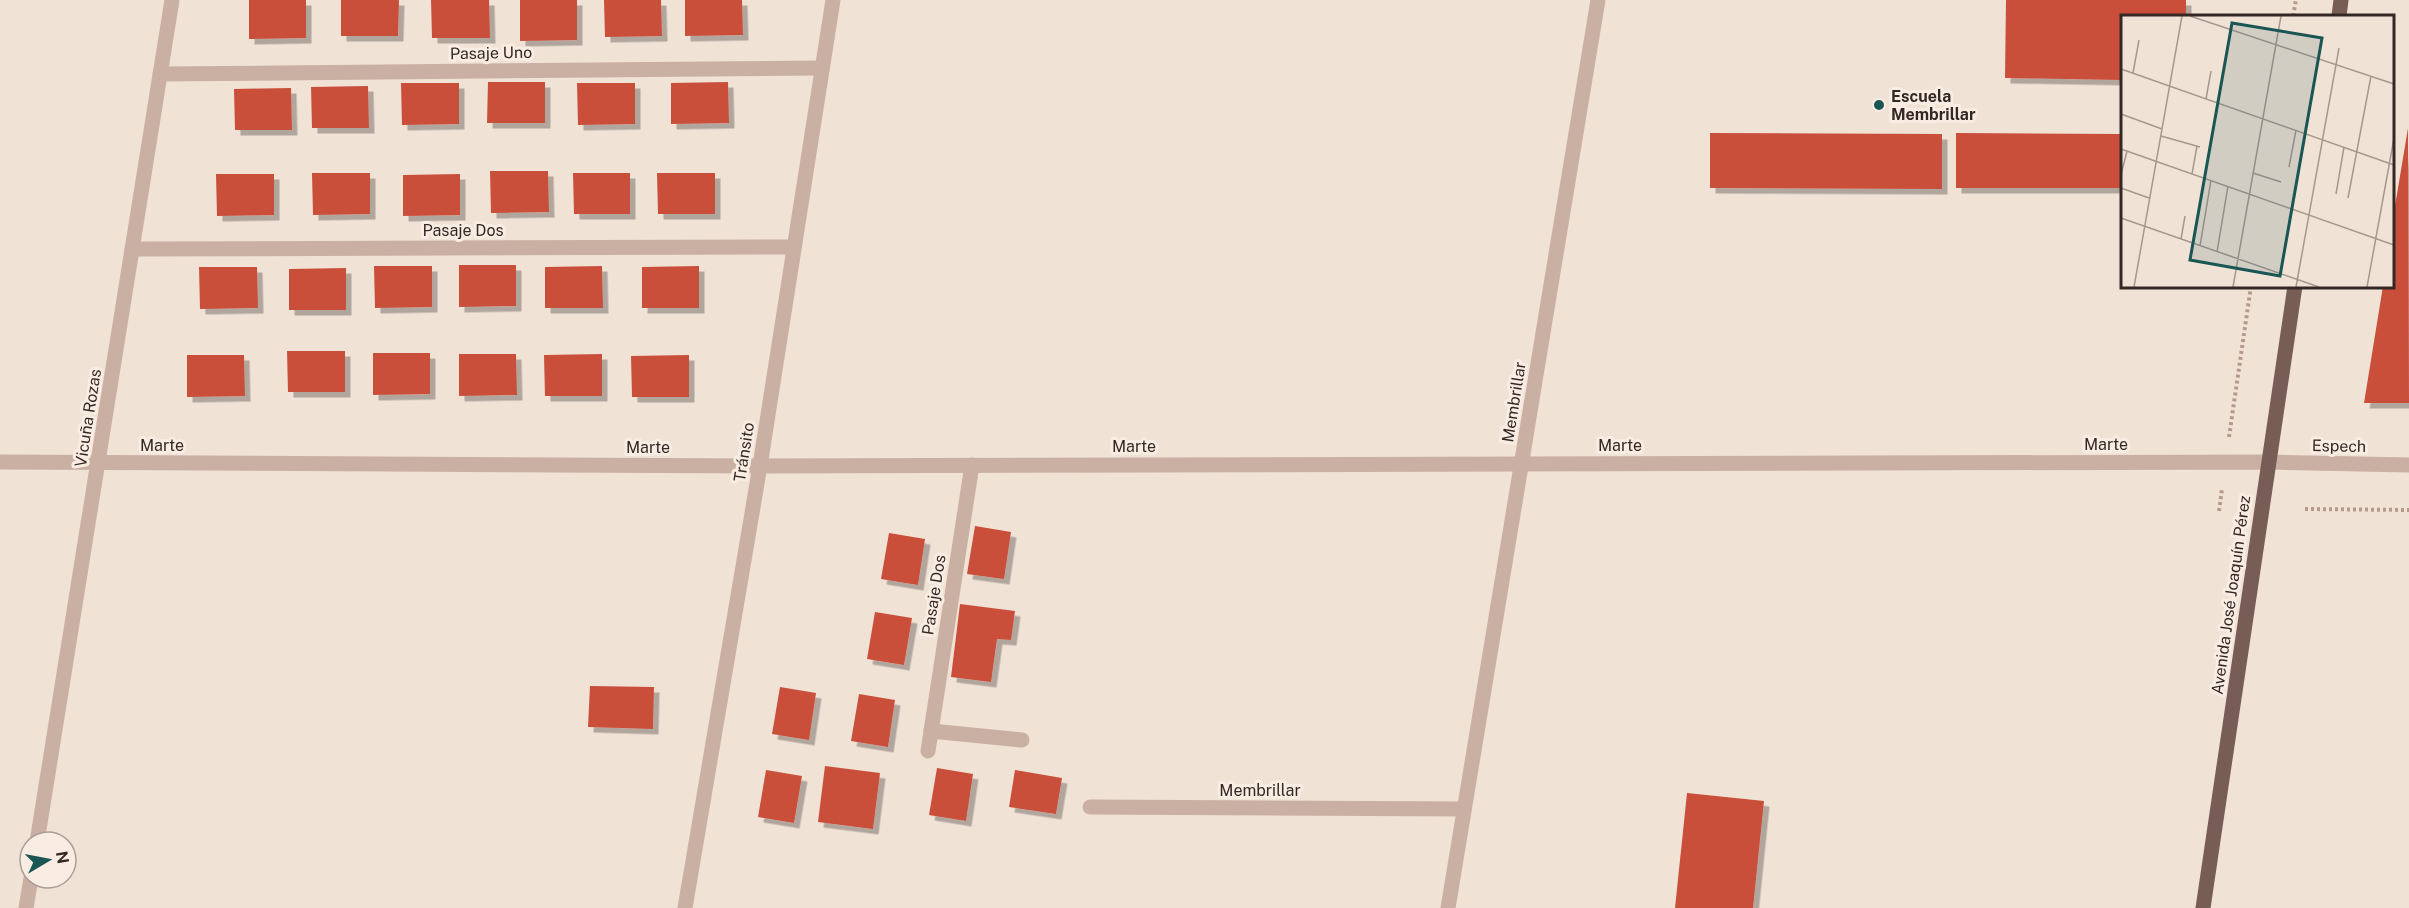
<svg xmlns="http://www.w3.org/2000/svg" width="2409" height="908" font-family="'Public Sans',sans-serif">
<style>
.building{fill:#ca4f3b;filter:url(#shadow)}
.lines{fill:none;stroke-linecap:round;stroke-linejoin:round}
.path{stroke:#b59a8c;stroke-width:4;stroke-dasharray:3 3;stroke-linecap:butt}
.minor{stroke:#c9b0a2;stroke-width:15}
.major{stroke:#775d55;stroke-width:15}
.poi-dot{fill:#195654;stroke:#f9ece2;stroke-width:2}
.labels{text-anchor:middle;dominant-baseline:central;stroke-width:6;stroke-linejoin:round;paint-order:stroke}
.street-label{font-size:16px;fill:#342825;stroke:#f9ece2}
.poi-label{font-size:16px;font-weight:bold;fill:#342825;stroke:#f9ece2;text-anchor:start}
.inset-road{fill:none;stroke:#a5988f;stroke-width:1.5}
.view{fill:#195654;fill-opacity:0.15;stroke:#195654;stroke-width:3}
.inset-edge{fill:none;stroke:#342825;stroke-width:3}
</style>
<defs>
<filter id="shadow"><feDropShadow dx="5.5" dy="5.5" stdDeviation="0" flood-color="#0004"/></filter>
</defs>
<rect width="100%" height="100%" fill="#f1e2d6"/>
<!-- building -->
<g class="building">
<path d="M249,0h57v38l-57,1z"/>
<path d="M341,0h58l-1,36h-57z"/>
<path d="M431,0h58l1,38h-58z"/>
<path d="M520,0h57v40l-57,1z"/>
<path d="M604,0h57l1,36 -57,1z"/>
<path d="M685,0h57l1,35 -58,1z"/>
<path d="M2006,0h180v16h-64v64l-117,-2z"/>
<path d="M488,82h57v41h-58z"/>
<path d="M728,82l1,41 -58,1v-41z"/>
<path d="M401,83h58v41l-57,1z"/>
<path d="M577,83h58v41l-57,1z"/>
<path d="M368,86l1,42h-57l-1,-41z"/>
<path d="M291,88l1,42h-57l-1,-41z"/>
<path d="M2408,128l1,275h-45l19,-117h9v-62z"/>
<path d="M1710,133l232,1v55l-232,-1z"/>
<path d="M1956,133l166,1v54h-166z"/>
<path d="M490,171h58l1,41 -58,1z"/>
<path d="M312,173h58v41l-57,1z"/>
<path d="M573,173h57v41h-56z"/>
<path d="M657,173h58v41h-57z"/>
<path d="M216,174h58v41l-57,1z"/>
<path d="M460,174v41l-57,1v-41z"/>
<path d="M459,265h57v41l-57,1z"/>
<path d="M374,266h58v41l-57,1z"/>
<path d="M602,266l1,42h-58v-41z"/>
<path d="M699,266v42h-57v-41z"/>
<path d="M199,267h58l1,41 -58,1z"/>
<path d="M346,268v42h-57v-41z"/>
<path d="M287,351h58v41h-57z"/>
<path d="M373,353h57v41l-57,1z"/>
<path d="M459,354h57l1,41 -58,1z"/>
<path d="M602,354v42h-57l-1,-41z"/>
<path d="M187,355h57l1,41 -58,1z"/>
<path d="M689,355v42h-57l-1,-41z"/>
<path d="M975,526l36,6 -7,47 -37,-5z"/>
<path d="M889,533l36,6 -7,46 -37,-6z"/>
<path d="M960,604l55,7 -4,29 -14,-1 -6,43 -40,-5z"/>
<path d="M875,612l37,6 -8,47 -37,-6z"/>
<path d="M590,686l64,1 -1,42 -65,-2z"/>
<path d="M780,687l36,6 -7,47 -37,-6z"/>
<path d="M859,694l36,6 -7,47 -37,-6z"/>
<path d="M825,766l55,7 -7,56 -55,-7z"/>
<path d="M937,768l36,6 -7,47 -37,-6z"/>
<path d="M766,770l36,6 -8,47 -36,-6z"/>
<path d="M1015,770l47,8 -6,36 -47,-7z"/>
<path d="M1687,793l77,8 -11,107h-78z"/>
</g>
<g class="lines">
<!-- path -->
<g class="path">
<path d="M2293,16l3,-16"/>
<path d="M2229,437l22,-151"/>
<path d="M2305,509l104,1"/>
<path d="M2219,511l3,-22"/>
</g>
<!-- minor -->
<g class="minor">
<path d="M160,74l662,-6"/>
<path d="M132,249l662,-2"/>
<path d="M0,462l760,4 1508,-4 141,3"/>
<path d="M931,731l91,9"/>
<path d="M928,751l44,-286"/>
<path d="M1090,807l374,2"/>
<path d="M37,842l135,-842"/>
<path d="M26,908l5,-30"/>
<path d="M685,908l75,-442 73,-466"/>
<path d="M1448,908l150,-908"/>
</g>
<!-- major -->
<g class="major">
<path d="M2339,16l2,-16"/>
<path d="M2203,908l92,-622"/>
</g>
</g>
<!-- markers -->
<circle class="poi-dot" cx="1879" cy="105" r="6"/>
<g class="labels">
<!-- street labels -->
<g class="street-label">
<text transform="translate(491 53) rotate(-1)">Pasaje Uno</text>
<text x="463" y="230">Pasaje Dos</text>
<text transform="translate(1514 402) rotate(-81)">Membrillar</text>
<text transform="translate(88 418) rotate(-81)">Vicuña Rozas</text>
<text x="2106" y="444">Marte</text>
<text x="162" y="445">Marte</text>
<text x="1620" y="445">Marte</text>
<text x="1134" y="446">Marte</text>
<text transform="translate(2339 446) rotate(1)">Espech</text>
<text x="648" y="447">Marte</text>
<text transform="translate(744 452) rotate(-81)">Tránsito</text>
<text transform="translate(934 595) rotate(-81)">Pasaje Dos</text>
<text transform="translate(2231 595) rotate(-82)">Avenida José Joaquín Pérez</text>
<text x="1260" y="790">Membrillar</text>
</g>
<!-- poi labels -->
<g class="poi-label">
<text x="1891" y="96">Escuela<tspan x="1891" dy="18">Membrillar</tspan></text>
</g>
</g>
<!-- overview -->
<g transform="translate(2121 15)">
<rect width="273" height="273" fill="#f1e2d6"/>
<path class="inset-road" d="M69,1l204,68M0,54l273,96M12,58l6,-33M85,84l5,-28M0,99l41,15M40,121l39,11M0,134l273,96M168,152l7,-37M132,158l28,9M71,159l5,-28M0,160l6,-24M0,173l28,10M215,179l8,-47M227,183l23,-122M0,203l198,69M60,224l4,-23M79,231l11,-66M96,237l11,-66M13,272l48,-271M112,272l48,-271M175,272l43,-239M246,272l27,-149"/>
<path class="view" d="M111,8l90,15 -42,238 -90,-16z"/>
<rect width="273" height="273" class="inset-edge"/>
</g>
<!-- north arrow -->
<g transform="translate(48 860) rotate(80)"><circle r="28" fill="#f9ece2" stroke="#aa9e96" stroke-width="1.5"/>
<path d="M0-4.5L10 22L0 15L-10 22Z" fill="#195654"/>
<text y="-9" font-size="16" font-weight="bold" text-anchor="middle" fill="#342825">N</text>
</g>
</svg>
